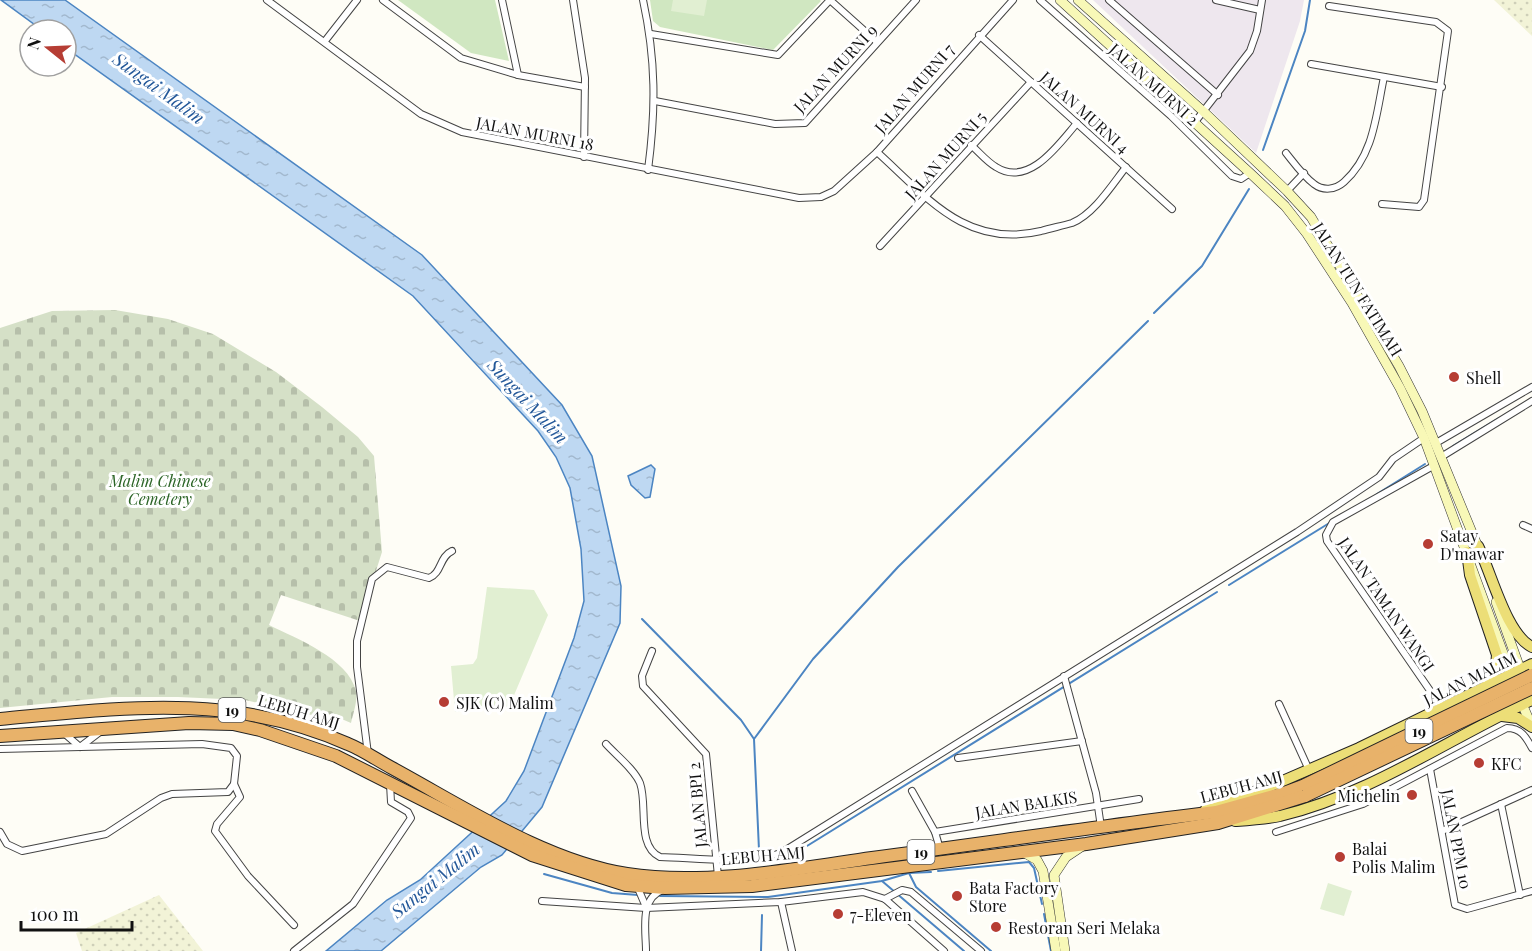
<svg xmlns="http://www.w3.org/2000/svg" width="1532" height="951" font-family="'Playfair Display',serif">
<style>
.industrial{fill:#eee7ee}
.farmland{fill:url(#farmland-dots)}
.grass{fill:#d0e7c1}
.cemetery{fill:url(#cemetery-stones)}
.pitch{fill:#e1efd2}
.water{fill:url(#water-ripples);stroke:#4c85c2;stroke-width:1.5}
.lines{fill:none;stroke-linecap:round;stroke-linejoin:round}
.stream{stroke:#4c85c2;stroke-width:2}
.street-casing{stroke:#444;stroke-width:8}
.secondary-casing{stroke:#333;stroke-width:10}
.primary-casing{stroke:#222;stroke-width:12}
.highway-casing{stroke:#222;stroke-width:14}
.street{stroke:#fff;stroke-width:6}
.secondary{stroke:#f8f8b7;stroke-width:9}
.primary{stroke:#ecde77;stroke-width:10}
.highway{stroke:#e8b26a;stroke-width:12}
.highway-bridge-casing{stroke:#222;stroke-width:14;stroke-linecap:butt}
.highway-bridge{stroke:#e8b26a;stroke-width:12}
.poi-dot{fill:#b63d34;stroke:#fff;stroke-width:2}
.labels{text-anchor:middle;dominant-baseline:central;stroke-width:6;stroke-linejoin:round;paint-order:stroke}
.shield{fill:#fff;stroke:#585858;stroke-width:1.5}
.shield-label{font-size:15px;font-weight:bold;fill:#111}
.street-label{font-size:16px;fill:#111;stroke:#fff}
.poi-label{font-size:16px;fill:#111;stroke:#fff;text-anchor:start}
.park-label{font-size:16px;font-style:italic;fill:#2b6426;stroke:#fff}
.water-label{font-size:18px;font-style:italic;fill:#245899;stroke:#fff}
</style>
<defs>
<pattern id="farmland-dots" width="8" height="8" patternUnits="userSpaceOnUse" patternTransform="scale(1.5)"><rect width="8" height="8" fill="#f2f3d7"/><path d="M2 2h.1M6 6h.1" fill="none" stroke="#cecfb8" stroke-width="1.8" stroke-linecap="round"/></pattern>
<pattern id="cemetery-stones" width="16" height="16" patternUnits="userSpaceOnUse" patternTransform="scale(1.5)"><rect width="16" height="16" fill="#d5e0c7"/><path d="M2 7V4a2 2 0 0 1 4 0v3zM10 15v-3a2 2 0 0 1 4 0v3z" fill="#b6bfaa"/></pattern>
<pattern id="water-ripples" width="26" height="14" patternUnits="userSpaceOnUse" patternTransform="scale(1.5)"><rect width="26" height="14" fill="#bed8f2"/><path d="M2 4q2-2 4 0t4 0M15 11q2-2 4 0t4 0" fill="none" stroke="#a2b8ce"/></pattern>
</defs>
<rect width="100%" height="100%" fill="#fefdf6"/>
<!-- industrial -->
<path class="industrial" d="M1093,0h211l-4,21 -44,132z"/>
<!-- farmland -->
<g class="farmland">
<path d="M1494,0h38v36z"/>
<path d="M159,895l44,56h-121l-6,-18z"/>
</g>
<!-- grass -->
<g class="grass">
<path d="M398,0h97l14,61 -38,-8z"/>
<path d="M650,0h170l1,1 -48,49 -113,-23 -7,-6z"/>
</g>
<!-- cemetery -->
<path class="cemetery" d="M115,310l53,9 45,15 63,38 46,35 36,30 16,19 8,96 -22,69 -79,-26 -12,30c28,14 79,33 87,66 2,9 -3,23 -5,32l-21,-9 -5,4 -80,-18 -67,-3h-66l-112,11v-380l52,-17z"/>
<!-- pitch -->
<g class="pitch">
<path d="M673,0h34l-3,16 -33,-5z"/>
<path d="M487,587l47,3 14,25 -39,92 -54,5 -4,-46 22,-2 4,-6z"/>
<path d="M1328,883l24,8 -8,25 -24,-7z"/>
</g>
<!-- water -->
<g class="water">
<path d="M1,0h64l357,255 140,150 30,51 29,130 -1,37 -78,184 -40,48 -21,12 -100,84h-55l61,-51 33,-20 86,-79 18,-30 50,-133 10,-37 -3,-52 -11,-61 -14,-31 -18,-26 -125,-135 -347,-248v-18h-24z"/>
<path d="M651,465l4,4 -5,28 -5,1 -14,-13 -3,-9z"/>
</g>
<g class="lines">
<!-- stream -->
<g class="stream">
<path d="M1263,150l42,-119 5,-31"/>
<path d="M1154,313l48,-47 47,-77"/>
<path d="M1453,446l46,-28"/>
<path d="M1377,494l48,-30"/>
<path d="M1229,585l102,-63"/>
<path d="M642,619l99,101 13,19 5,111"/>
<path d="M754,739l59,-80 85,-92 250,-246"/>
<path d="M760,862l26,-3 431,-267"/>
<path d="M938,871l91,-9 5,6 8,36"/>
<path d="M909,873l7,14 75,64"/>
<path d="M544,874l68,19 26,2"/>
<path d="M882,881l82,70"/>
<path d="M660,896l108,1 114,-16 27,-8 22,-1"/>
<path d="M1044,914l7,37"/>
<path d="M761,951l1,-36"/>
</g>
<defs>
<g id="street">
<path d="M267,0l154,114 41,18 337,66 22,-1 13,-6 43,-39 136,-152"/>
<path d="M383,0l78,58 57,17 67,12"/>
<path d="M502,0l16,75"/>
<path d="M573,0l12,78 -1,79"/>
<path d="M643,0c13,60 13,109 5,170"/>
<path d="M830,0l47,42"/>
<path d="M1040,0l131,116 61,60 9,3 9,-6"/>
<path d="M1109,0l109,95"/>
<path d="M1216,0l44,10"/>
<path d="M1329,6l107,16 12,9 -24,169 -5,7 -37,-3"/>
<path d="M651,34l127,21 52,-55"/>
<path d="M979,35l193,174"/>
<path d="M325,41l32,-41"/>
<path d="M1311,64l131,23"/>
<path d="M655,101l120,23 30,-1 111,-123"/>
<path d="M1195,122l55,-71 7,-20 5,-31"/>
<path d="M971,145c8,7 16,17 25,22 33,21 63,-23 81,-44"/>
<path d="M877,152c50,45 89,97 164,79 10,-3 21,-5 31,-8 22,-9 40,-38 54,-56"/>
<path d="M1286,153c8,10 17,23 28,31 9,7 21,6 30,-2 30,-27 32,-67 40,-105"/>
<path d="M1287,191l17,-18"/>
<path d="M880,246l151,-164"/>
<path d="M1436,443l96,-56"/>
<path d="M1441,457l91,-56"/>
<path d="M1435,465l-102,57 -7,13 1,6 115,167"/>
<path d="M1523,525l9,4"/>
<path d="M652,651l-10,25 1,10 63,68 12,122"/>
<path d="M1064,676l32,117 5,34"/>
<path d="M1279,704l30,66"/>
<path d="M65,734l15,13 21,-16"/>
<path d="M606,744c11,12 28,25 34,39 8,22 -4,63 20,74 38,1 84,8 121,-4l516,-321 82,-55 14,-18 31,-21"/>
<path d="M0,749l202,-5 29,4 6,8 -3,28 6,13 -23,27 -2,7 33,45 46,49"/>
<path d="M368,754l-11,-87v-26l15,-62 15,-12 42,11c13,-5 10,-21 23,-27"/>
<path d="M958,758l124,-17"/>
<path d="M1430,769l25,136 12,4 65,-18"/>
<path d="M912,791l23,41"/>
<path d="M1501,804l19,91"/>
<path d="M1442,831l90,-41"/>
<path d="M0,832l7,12 15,7 84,-17 55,-36 11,-4 56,-2 6,-8"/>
<path d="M1276,832l87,-28 144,-76c14,0 19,9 25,20"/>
<path d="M940,849l-5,-17 204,-33"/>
<path d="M637,886l9,21"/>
<path d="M885,899l17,-9 9,2 70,59"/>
<path d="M542,901l104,7 135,-6 82,-10 22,7 59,52"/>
<path d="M781,902l11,49"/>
<path d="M294,951l59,-47 58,-86 -3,-6 -17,-10 -1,-18"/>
<path d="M646,951c0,-20 -7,-53 17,-61"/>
</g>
<g id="secondary">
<path d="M1060,0l190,173 35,33 22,28 45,69 48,85 24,50 89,242"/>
<path d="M1078,0l126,112 83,79 24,26 88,149 23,45 58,141"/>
<path d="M1496,602l26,72"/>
<path d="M1520,699l12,28"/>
<path d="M1023,852l14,8 6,11 13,80"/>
<path d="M1065,951l-11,-76 12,-18 18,-12"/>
</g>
<g id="primary">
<path d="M1478,546c14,28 28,88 54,101"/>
<path d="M1467,552l3,23 27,80 -1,11 -10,21"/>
<path d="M1502,716l16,2 14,9"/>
<path d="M1206,809l65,-23 88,-38 173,-84"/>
<path d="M1235,821c15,-1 31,-2 45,-5 91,-22 168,-77 252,-116"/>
</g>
<g id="highway">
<path d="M0,719c121,-11 232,-27 348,25 15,6 29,16 44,24 72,39 153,93 235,106 77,12 167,-5 245,-16 114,-15 229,-32 344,-46l65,-18 24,-9"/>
<path d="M0,736l189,-13 44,1 27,6 76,26 196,99 94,30 39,3 87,-2 334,-42 132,-21 87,-27"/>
</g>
</defs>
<!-- street casing -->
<use href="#street" class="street-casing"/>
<!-- secondary casing -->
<use href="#secondary" class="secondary-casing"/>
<!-- primary casing -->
<use href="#primary" class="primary-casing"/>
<!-- highway casing -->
<use href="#highway" class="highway-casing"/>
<!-- street -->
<use href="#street" class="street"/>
<!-- secondary -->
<use href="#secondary" class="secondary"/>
<!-- primary -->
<use href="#primary" class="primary"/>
<!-- highway -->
<use href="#highway" class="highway"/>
<defs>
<g id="highway-bridge">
<path d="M1305,785l227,-110"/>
<path d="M1305,796l227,-108"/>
</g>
</defs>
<!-- highway-bridge casing -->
<use href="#highway-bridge" class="highway-bridge-casing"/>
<!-- highway-bridge -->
<use href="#highway-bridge" class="highway-bridge"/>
</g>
<!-- markers -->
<g class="poi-dot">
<circle cx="1454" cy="377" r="6"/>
<circle cx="1428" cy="544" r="6"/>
<circle cx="444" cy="702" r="6"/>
<circle cx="1479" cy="763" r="6"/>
<circle cx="1412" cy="795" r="6"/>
<circle cx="1340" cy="857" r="6"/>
<circle cx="957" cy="896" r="6"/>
<circle cx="838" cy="914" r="6"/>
<circle cx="996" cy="927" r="6"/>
</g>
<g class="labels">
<!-- shield labels -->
<g class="shield">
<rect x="218.5" y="698" width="27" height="24" rx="4.5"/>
<rect x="1405.5" y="719" width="27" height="24" rx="4.5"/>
<rect x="907.5" y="840" width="27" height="24" rx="4.5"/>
</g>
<g class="shield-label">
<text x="232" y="710">19</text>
<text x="1419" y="731">19</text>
<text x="921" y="852">19</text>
</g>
<!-- street labels -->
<g class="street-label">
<text transform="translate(835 68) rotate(-47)">JALAN MURNI 9</text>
<text transform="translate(1154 84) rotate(42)">JALAN MURNI 2</text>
<text transform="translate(914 88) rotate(-49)">JALAN MURNI 7</text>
<text transform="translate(1085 112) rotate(42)">JALAN MURNI 4</text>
<text transform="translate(535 133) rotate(11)">JALAN MURNI 18</text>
<text transform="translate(945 155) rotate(-48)">JALAN MURNI 5</text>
<text transform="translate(1358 289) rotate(58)">JALAN TUN FATIMAH</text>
<text transform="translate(1387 604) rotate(56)">JALAN TAMAN WANGI</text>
<text transform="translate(1470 678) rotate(-26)">JALAN MALIM</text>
<text transform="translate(299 711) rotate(17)">LEBUH AMJ</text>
<text transform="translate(1241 786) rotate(-15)">LEBUH AMJ</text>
<text transform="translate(1026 804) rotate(-9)">JALAN BALKIS</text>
<text transform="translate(697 805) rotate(-95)">JALAN BPI 2</text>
<text transform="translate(1457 839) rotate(79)">JALAN PPM 10</text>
<text transform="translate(763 855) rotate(-5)">LEBUH AMJ</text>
</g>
<!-- poi labels -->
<g class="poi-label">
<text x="1466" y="377">Shell</text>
<text x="1440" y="535">Satay<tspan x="1440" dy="18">D'mawar</tspan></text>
<text x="456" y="702">SJK (C) Malim</text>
<text x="1491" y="763">KFC</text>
<text x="1400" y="795" text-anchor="end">Michelin</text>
<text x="1352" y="848">Balai<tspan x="1352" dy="18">Polis Malim</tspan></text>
<text x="969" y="887">Bata Factory<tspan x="969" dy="18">Store</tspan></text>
<text x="850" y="914">7-Eleven</text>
<text x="1008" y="927">Restoran Seri Melaka</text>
</g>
<!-- park labels -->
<g class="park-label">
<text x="160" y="480">Malim Chinese<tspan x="160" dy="18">Cemetery</tspan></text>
</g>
<!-- water labels -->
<g class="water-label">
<text transform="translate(159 88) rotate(36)">Sungai Malim</text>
<text transform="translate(528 401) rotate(47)">Sungai Malim</text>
<text transform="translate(435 880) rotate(-39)">Sungai Malim</text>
</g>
</g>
<!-- north arrow -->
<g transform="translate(48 48) rotate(288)"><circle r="28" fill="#ffffff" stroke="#a0a0a0" stroke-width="1.5"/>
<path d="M0-4.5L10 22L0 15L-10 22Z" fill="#b63d34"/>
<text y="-9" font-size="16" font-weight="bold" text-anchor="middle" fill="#111111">N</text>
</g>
<!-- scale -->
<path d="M21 921v9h111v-9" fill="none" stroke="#111111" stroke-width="3"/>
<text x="30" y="921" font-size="18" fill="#111111" stroke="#ffffff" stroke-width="4.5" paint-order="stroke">100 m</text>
</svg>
